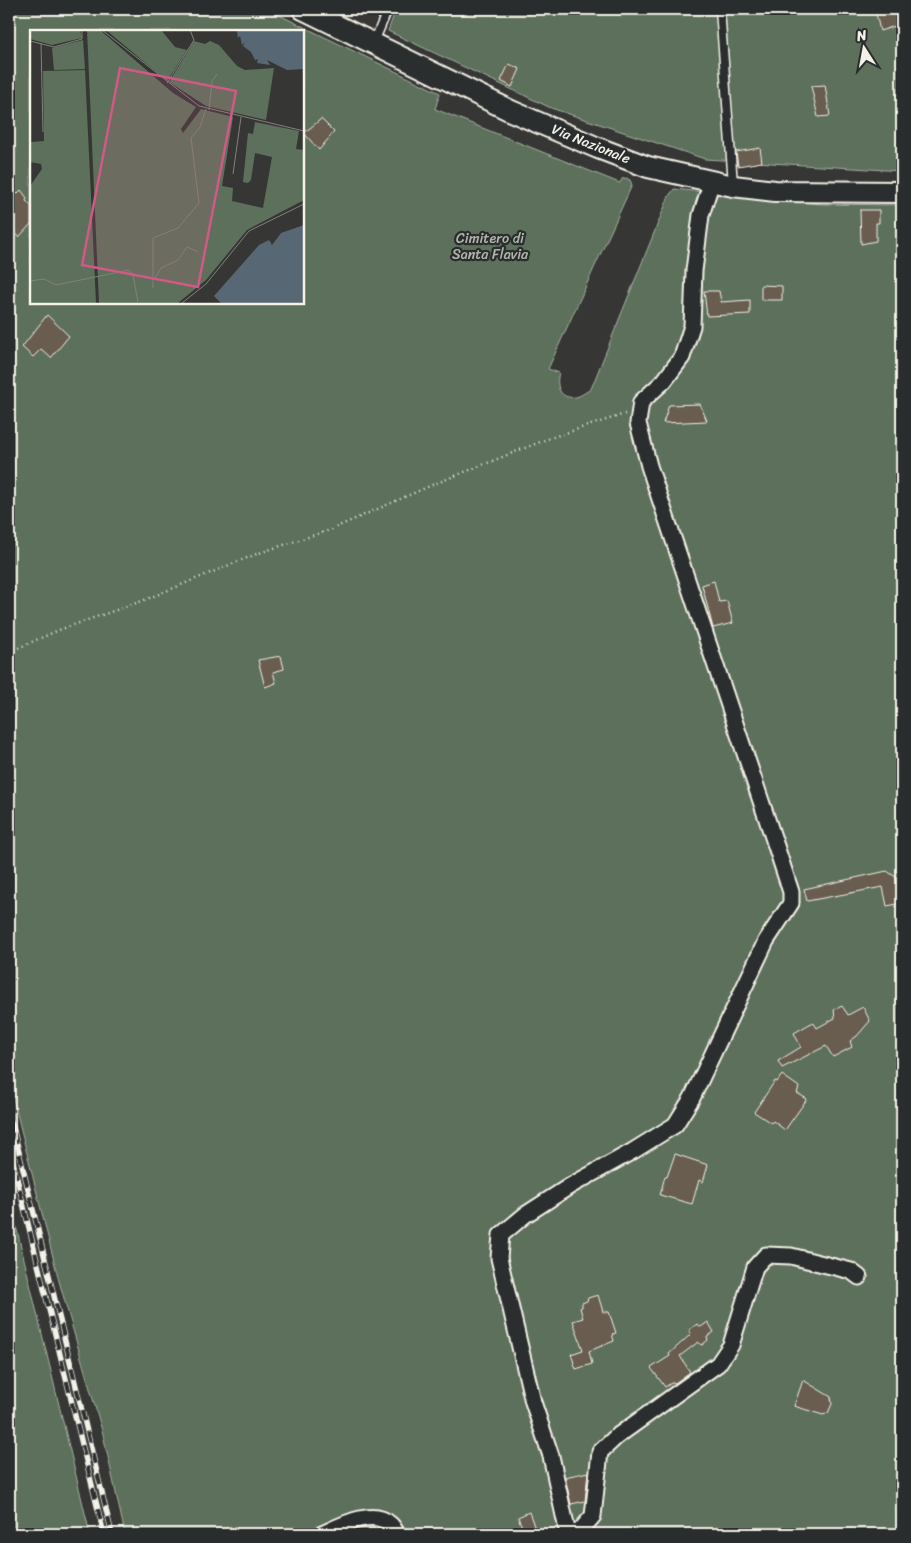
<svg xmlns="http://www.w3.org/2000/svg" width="911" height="1543" font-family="Sriracha,sans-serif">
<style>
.green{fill:#5c705b;stroke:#a8b0a2;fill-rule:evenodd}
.building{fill:#685d4f;stroke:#f4f1e8}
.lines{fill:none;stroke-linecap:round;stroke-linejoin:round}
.service-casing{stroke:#f4f1e8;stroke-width:11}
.minor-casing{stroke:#f4f1e8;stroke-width:19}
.secondary-casing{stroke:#f4f1e8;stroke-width:24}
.path{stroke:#f4f1e8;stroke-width:2.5;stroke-dasharray:1 4;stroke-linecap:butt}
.service{stroke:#2a2d2e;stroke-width:8}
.minor{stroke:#2a2d2e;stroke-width:15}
.secondary{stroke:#2a2d2e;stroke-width:20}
.rail-casing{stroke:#f4f1e8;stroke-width:5.5}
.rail{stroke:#2a2d2e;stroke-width:4;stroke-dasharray:11;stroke-linecap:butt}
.labels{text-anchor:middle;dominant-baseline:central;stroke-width:4.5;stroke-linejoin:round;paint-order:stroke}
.street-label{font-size:14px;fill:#f4f1e8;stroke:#2a2d2e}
.park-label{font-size:14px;fill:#b0b7a9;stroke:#2a2d2e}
.inset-road{fill:none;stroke:#82817d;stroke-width:1}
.view{fill:#d15985;fill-opacity:0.15;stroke:#d15985;stroke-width:2.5}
.inset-edge{fill:none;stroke:#f4f1e8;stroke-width:2.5}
</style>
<rect width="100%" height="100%" fill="#363735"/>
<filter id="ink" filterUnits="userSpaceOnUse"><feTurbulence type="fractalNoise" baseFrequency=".02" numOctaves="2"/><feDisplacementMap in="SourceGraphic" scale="10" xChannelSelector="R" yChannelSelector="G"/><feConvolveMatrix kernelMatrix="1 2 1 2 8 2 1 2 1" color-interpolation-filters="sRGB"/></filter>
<g filter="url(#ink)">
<!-- green -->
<g class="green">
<path d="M9,9h258l173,84 -5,16 182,73 3,1 2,-4 4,-1 4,2 2,5 -84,184 11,4c-4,13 1,27 17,24 5,-1 11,-6 15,-8l78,-193 5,-7 147,15 81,1v1329h-777l-22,-100 -44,-153 -50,-199zM31,31h271v271h-271z"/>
<path d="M396,9h506v162l-197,-12 -154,-51 -163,-77z"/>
<path d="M9,1196l8,34 73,304h-81z"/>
</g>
<!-- building -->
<g class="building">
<path d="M875,9h23l3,15 -21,7z"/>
<path d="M509,64l11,5 -8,18 -11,-6z"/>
<path d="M825,85l5,31 -12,1 -7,-31z"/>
<path d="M321,119l13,13 -15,18 -15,-17z"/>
<path d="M760,148l2,14 -24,4 -2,-14z"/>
<path d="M21,190l6,8 -1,3 5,5v18l-12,13 -10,-12v-23z"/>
<path d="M860,210h19v13h-3v18l-15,3z"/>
<path d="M761,285l21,1v14h-21z"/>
<path d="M704,291h15l2,11 29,-2v14l-43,2z"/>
<path d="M47,315l22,21 -18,22 -10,-9 -8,8 -11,-10z"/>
<path d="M700,404l7,17 -44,2 6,-18z"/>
<path d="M714,581l5,21 8,-1 6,22 -20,5 -11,-43z"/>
<path d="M281,656l3,13 -11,3 3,11 -11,4 -7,-27z"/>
<path d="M887,871l13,9 2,23 -15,3 -4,-19 -76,14 -3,-12z"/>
<path d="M842,1006l6,9 15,-8 7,14 -13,15 -7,5 2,6 -19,10 -7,-11 -44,22 -4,-7 23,-14 -7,-14 19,-11 4,6 18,-10 -1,-8z"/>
<path d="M782,1075l17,12 -2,6 10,6 -22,31 -12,-9 -2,2 -17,-11 21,-31 2,1z"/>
<path d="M675,1154l33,11 -5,17 -4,-2 -7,24 -32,-9 5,-19 2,1z"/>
<path d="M598,1295l5,17h6l7,21 -4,1 2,7 -25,10 3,13 -16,5 -5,-15 12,-4 -10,-29 10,-3 -3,-10 2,-1v-4l5,-2 1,-3z"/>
<path d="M708,1322l6,10 -7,5 1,3 -6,5 -4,-3 -18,14 10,16 -15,11 -2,-1 -8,5 -14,-19 19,-12 -1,-2 22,-20 -2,-4 8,-6 4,3z"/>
<path d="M803,1380l28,17 1,7 -4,9 -5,2 -29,-9z"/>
<path d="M588,1472l-3,29 -14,3 -6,-27z"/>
<path d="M529,1512l8,22h-12l-7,-17z"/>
</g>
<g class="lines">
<defs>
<g id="service">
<path d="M720,9l13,175"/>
<path d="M374,42l14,-33"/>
</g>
<g id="minor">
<path d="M322,1534c18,-8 50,-26 68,-10 3,2 5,7 7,10"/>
<path d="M568,1534l-17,-78 -18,-54 -34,-144 2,-23 24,-20 45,-29 63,-35 42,-26 17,-27 74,-157 25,-38v-11l-17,-52 -125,-374 -11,-43 3,-21 23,-21 18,-24 10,-31 2,-55 7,-56 11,-34"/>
<path d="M571,1534l9,-3 13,-15 7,-64 16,-15 102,-73 13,-19 24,-78 11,-12 25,1 60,15 8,6"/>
</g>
<path id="secondary" d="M303,9l208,102 87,37 50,19 85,19 42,5 127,1"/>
</defs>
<!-- service casing -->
<use href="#service" class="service-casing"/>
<!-- minor casing -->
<use href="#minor" class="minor-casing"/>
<!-- secondary casing -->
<use href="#secondary" class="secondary-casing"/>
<!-- path -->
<path class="path" d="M9,652l50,-22 83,-29 117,-48 71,-23 102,-45 118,-47 75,-24"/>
<!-- service -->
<use href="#service" class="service"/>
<!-- minor -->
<use href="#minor" class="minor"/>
<!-- secondary -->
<use href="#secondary" class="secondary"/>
<defs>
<g id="rail">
<path d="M9,1111l103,423"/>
<path d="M9,1146l95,388"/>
</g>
</defs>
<!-- rail casing -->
<use href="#rail" class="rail-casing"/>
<!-- rail -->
<use href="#rail" class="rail"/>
</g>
</g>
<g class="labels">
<!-- street labels -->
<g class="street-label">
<text transform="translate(591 144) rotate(22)">Via Nazionale</text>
</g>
<!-- park labels -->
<g class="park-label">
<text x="490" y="238">Cimitero di<tspan x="490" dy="16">Santa Flavia</tspan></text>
</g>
</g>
<!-- overview -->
<g transform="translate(30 30)">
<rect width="274" height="274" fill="#363735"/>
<path d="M0,0h50l2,8 -30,7 -22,-6zM57,0h13l73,63 23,14 -15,22 2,4 18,-24 32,8 -11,69 11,2 -1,13 31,7 9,-51 -17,-4 -4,27 -3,3 -5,-1 5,-49 5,1 2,-12 44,9 -3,18 8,1v50l-57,30 -41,50 -28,23h-79zM76,0h55l14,17 12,3 -20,31zM53,10l2,29 -31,1 -2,-22zM164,11l11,3 5,-3 9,4 18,21 8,4 29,-2 -8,52 -60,-14 -37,-24zM55,40l11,233h-66v-117l12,-17 -1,-5 -11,-2v-59l1,39 13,-1 -1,-70z" fill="#5c705b"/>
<path d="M203,0h71v39l-17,1 -20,-10 3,5 -13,-2 1,-4 -3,1 -4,-8 -8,-6 2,-4 -3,3 -2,-9 -2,2 -1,-7zM274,195v78h-83l-7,-7 45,-51 10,-5 3,5 9,-12z" fill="#586774"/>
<path class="inset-road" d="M72,0l97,76 105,25M0,11l24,6 28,-8v-9M11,13l2,89M137,53l27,-43 -4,-10M179,80l3,-29 5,-7M203,144l8,-57M125,248l6,-10 17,-8 9,-13 11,5M0,251l14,-2 12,6 73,-15 4,5 5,27M123,258v-50l25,-10 21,-25 -8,-65 9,-11 6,-18M152,273l24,-19 43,-53 55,-27"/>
<path class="view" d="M90,38l116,23 -38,196 -116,-22z"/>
<rect width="274" height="274" class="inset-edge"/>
</g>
<!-- margin -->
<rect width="911" height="1543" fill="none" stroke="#2a2d2e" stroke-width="30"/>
<rect x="15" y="15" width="881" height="1513" fill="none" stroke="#f4f1e8" stroke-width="2" filter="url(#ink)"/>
<!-- north arrow -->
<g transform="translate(864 48) rotate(349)" stroke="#2a2d2e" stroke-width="4" paint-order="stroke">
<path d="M0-4L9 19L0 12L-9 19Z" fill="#f4f1e8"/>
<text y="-8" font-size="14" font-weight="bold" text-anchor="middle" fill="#f4f1e8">N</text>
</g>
</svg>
